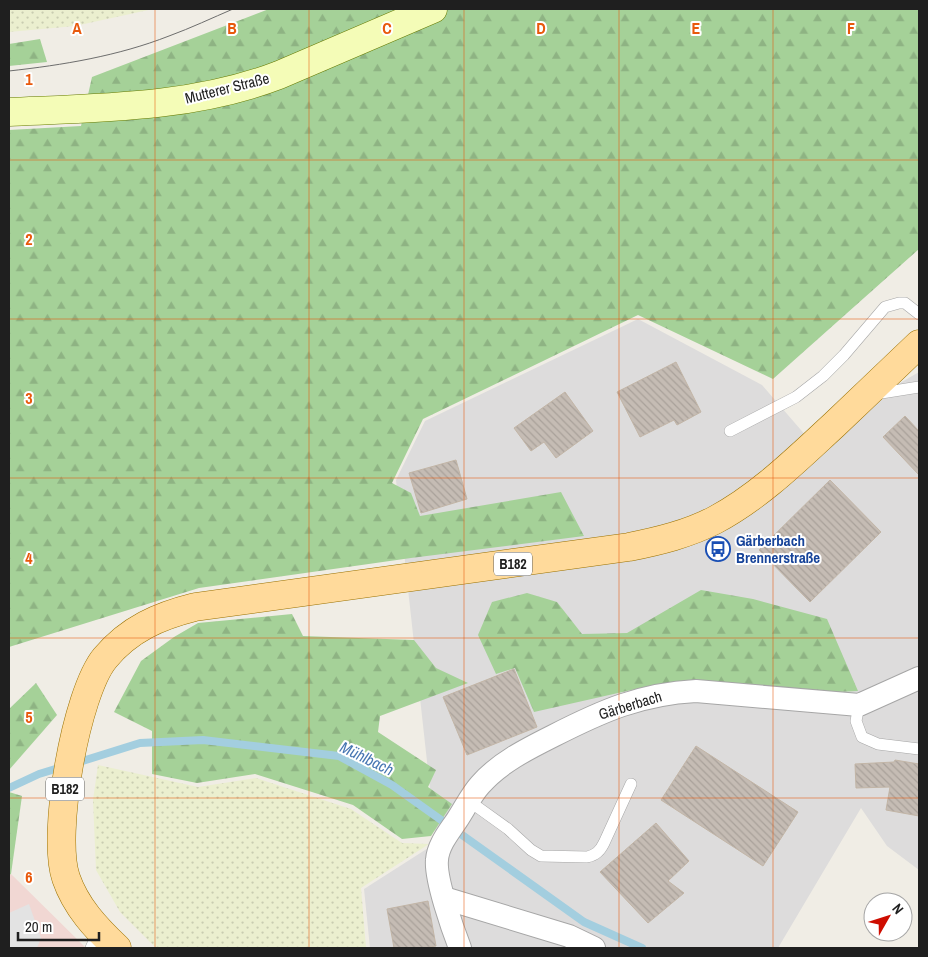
<svg xmlns="http://www.w3.org/2000/svg" width="928" height="957" font-family="'Archivo Narrow',sans-serif">
<style>
.residential{fill:#dddcdc}
.commercial{fill:#f1d7d3}
.farmland{fill:url(#farmland-dots)}
.forest{fill:url(#forest-firs)}
.parking{fill:#e3e3e3}
.lines{fill:none;stroke-linecap:round;stroke-linejoin:round}
.stream{stroke:#a3cedf;stroke-width:8}
.building{fill:url(#building-back-hatch);stroke:#c2b5a6}
.service-casing{stroke:#a6a6a6;stroke-width:12}
.minor-casing{stroke:#a6a6a6;stroke-width:24}
.secondary-casing{stroke:#667b01;stroke-width:29}
.primary-casing{stroke:#9a7100;stroke-width:29}
.service{stroke:#fff;stroke-width:11}
.minor{stroke:#fff;stroke-width:22}
.secondary{stroke:#f4fcb7;stroke-width:28}
.primary{stroke:#ffda9b;stroke-width:28}
.tram{stroke:#6d6d6d;stroke-width:1}
.grid{fill:none;stroke:#e8590c;stroke-width:1;stroke-opacity:0.55}
.labels{text-anchor:middle;dominant-baseline:central;stroke-width:4;stroke-linejoin:round;paint-order:stroke}
.shield{fill:#fff;stroke:#626262;stroke-width:1}
.shield-label{font-size:14px;font-weight:bold;fill:#1f1f1f}
.street-label{font-size:15px;fill:#1f1f1f;stroke:#fff}
.transit-label{font-size:15px;font-weight:bold;fill:#164399;stroke:#fff;text-anchor:start}
.water-label{font-size:16px;font-style:italic;fill:#4776b2;stroke:#fff}
.grid-label{font-size:16px;text-anchor:middle;font-weight:bold;fill:#e8590c;stroke:#fff;stroke-width:4;stroke-linejoin:round;paint-order:stroke}
</style>
<defs>
<pattern id="farmland-dots" width="8" height="8" patternUnits="userSpaceOnUse" patternTransform="scale(1.25)"><rect width="8" height="8" fill="#ebefcf"/><path d="M2 2h.1M6 6h.1" fill="none" stroke="#c9ccb1" stroke-width="1.8" stroke-linecap="round"/></pattern>
<pattern id="forest-firs" width="22" height="20" patternUnits="userSpaceOnUse" patternTransform="scale(1.25)"><rect width="22" height="20" fill="#a5d198"/><path d="M5 1l3.5 6h-7zM16 11l3.5 6h-7z" fill="#8eb383"/></pattern>
<pattern id="building-back-hatch" width="6" height="6" patternUnits="userSpaceOnUse" patternTransform="scale(1.25)"><rect width="6" height="6" fill="#c5bcb4"/><path d="M-1 5l2 2M0 0l6 6M5-1l2 2" fill="none" stroke="#a9a19a"/></pattern>
</defs>
<rect width="100%" height="100%" fill="#f0ede5"/>
<!-- residential -->
<path class="residential" d="M638,319l124,66 45,52 112,-65v498l-32,-24 -26,-38 -83,140h-408l-6,-59 72,-46 -40,-363 29,-59z"/>
<!-- commercial -->
<path class="commercial" d="M11,874l75,74h-77v-73z"/>
<!-- farmland -->
<g class="farmland">
<path d="M9,9h144l-78,17 -66,6z"/>
<path d="M98,765l100,22 58,-9 95,31 51,34 27,1 -68,44 5,59 -2,1h-208l-36,-36 -24,-42 -3,-70z"/>
</g>
<!-- forest -->
<g class="forest">
<path d="M269,9h650v240l-146,130 -135,-64 -215,104 -31,64 19,10 9,23 141,-24 23,44 -173,22 -212,30 -190,59v-517l72,-4 11,-49z"/>
<path d="M40,39l7,23 -38,4v-22z"/>
<path d="M701,590l52,9 74,20 31,72 -57,3 -85,-10 -67,2 -115,26 -19,-44 -19,6 -18,-39 14,-33 35,-9 30,9 25,32 45,-1z"/>
<path d="M292,614l11,22 111,4 22,28 32,15 -88,33 -2,16 58,38 -8,17 24,17 -21,32 -29,3 -49,-34 -98,-31 -58,9 -45,-9v-43l-38,-19 27,-51 33,-24 24,-14z"/>
<path d="M36,683l21,32 -48,55v-61z"/>
<path d="M9,792l13,4 -11,78 -2,1z"/>
</g>
<!-- parking -->
<path class="parking" d="M29,904l12,34 -4,10h-28v-35z"/>
<g class="lines">
<!-- stream -->
<g class="stream">
<path d="M76,763l64,-20 63,-3 136,16 53,29 192,137 58,26"/>
<path d="M9,788l30,-14 23,-7"/>
</g>
</g>
<!-- building -->
<g class="building">
<path d="M676,362l25,50 -24,13 -3,-5 -34,17 -23,-45z"/>
<path d="M565,392l28,39 -37,27 -12,-16 -13,9 -17,-23z"/>
<path d="M905,416l14,15v44l-36,-38z"/>
<path d="M456,460l11,39 -46,14 -12,-40z"/>
<path d="M830,480l51,52 -71,70 -51,-52z"/>
<path d="M514,669l23,58 -70,28 -24,-58z"/>
<path d="M696,746l102,66 -35,54 -102,-66z"/>
<path d="M895,760l24,4v52l-33,-6 4,-23 -34,1 -1,-24 39,-2z"/>
<path d="M656,823l33,38 -21,20 16,12 -36,30 -48,-51z"/>
<path d="M428,901l8,45 -12,2h-30l-7,-39z"/>
</g>
<g class="lines">
<defs>
<g id="service">
<path d="M875,394l44,-7"/>
<path d="M730,431l66,-34 27,-21 21,-21 41,-48 14,-4h6l14,11"/>
<path d="M859,705l-3,16 6,16 16,7 41,5"/>
<path d="M469,801l39,28 23,21 10,6 46,1c9,-2 13,-6 17,-14l27,-59"/>
<path d="M91,948l8,-18"/>
</g>
<g id="minor">
<path d="M444,898l125,38 25,12"/>
<path d="M460,948c-7,-18 -25,-69 -23,-88 1,-15 12,-28 20,-40 8,-12 14,-25 23,-35 19,-22 47,-36 73,-49 49,-25 87,-42 143,-45l163,14 60,-27"/>
</g>
<path id="secondary" d="M9,112c91,-4 184,-4 270,-37l154,-66"/>
<path id="primary" d="M117,948c-21,-20 -41,-41 -51,-70 -15,-43 10,-185 39,-220 24,-29 54,-42 90,-51l434,-60c30,-6 59,-13 86,-27 45,-24 82,-61 119,-95 28,-27 57,-54 85,-81"/>
</defs>
<!-- service casing -->
<use href="#service" class="service-casing"/>
<!-- minor casing -->
<use href="#minor" class="minor-casing"/>
<!-- secondary casing -->
<use href="#secondary" class="secondary-casing"/>
<!-- primary casing -->
<use href="#primary" class="primary-casing"/>
<!-- service -->
<use href="#service" class="service"/>
<!-- minor -->
<use href="#minor" class="minor"/>
<!-- secondary -->
<use href="#secondary" class="secondary"/>
<!-- primary -->
<use href="#primary" class="primary"/>
<!-- tram -->
<path class="tram" d="M9,71c54,-6 109,-15 160,-35 22,-8 43,-18 64,-27"/>
</g>
<!-- grid -->
<path class="grid" d="M155,9v939M309,9v939M464,9v939M619,9v939M773,9v939M9,160h910M9,319h910M9,478h910M9,638h910M9,798h910"/>
<!-- icons -->
<defs>
<symbol id="bus-ring" viewBox="-11 -11 22 22"><circle r="9.5" fill="#fff" stroke="#1a4fb4" stroke-width="1.5"/><path d="M-5-6H5V4H4V6H2V4H-2V6H-4V4H-5ZM-3.5-4V0h7V-4ZM-3.5 1.2v1.5H-2V1.2ZM2 1.2v1.5H3.5V1.2Z" fill="#1a4fb4"/></symbol>
</defs>
<g fill-rule="evenodd">
<use href="#bus-ring" x="704" y="535" width="28" height="28"/>
</g>
<g class="labels">
<!-- shield labels -->
<g class="shield">
<rect x="494" y="552.5" width="38" height="23" rx="4"/>
<rect x="46" y="777.5" width="38" height="23" rx="4"/>
</g>
<g class="shield-label">
<text x="513" y="564">B182</text>
<text x="65" y="789">B182</text>
</g>
<!-- street labels -->
<g class="street-label">
<text transform="translate(227 88) rotate(-14)">Mutterer Straße</text>
<text transform="translate(630 705) rotate(-17)">Gärberbach</text>
</g>
<!-- transit labels -->
<g class="transit-label">
<text x="736" y="540">Gärberbach<tspan x="736" dy="17">Brennerstraße</tspan></text>
</g>
<!-- water labels -->
<g class="water-label">
<text transform="translate(367 758) rotate(26)">Mühlbach</text>
</g>
</g>
<g class="grid-label">
<text x="77" y="34">A</text>
<text x="232" y="34">B</text>
<text x="387" y="34">C</text>
<text x="541" y="34">D</text>
<text x="696" y="34">E</text>
<text x="851" y="34">F</text>
<text x="29" y="85">1</text>
<text x="29" y="245">2</text>
<text x="29" y="404">3</text>
<text x="29" y="564">4</text>
<text x="29" y="723">5</text>
<text x="29" y="883">6</text>
</g>
<!-- border -->
<rect width="928" height="957" fill="none" stroke="#1f1f1f" stroke-width="20"/>
<!-- north arrow -->
<g transform="translate(888 917) rotate(51)"><circle r="24" fill="#ffffff" stroke="#a5a5a5"/>
<path d="M0-4L9 19L0 12L-9 19Z" fill="#ce0d00"/>
<text y="-8" font-size="14" font-weight="bold" text-anchor="middle" fill="#1f1f1f">N</text>
</g>
<!-- scale -->
<path d="M18 932v8h81v-8" fill="none" stroke="#1f1f1f" stroke-width="2.5"/>
<text x="25" y="932" font-size="15" fill="#1f1f1f" stroke="#ffffff" stroke-width="4" paint-order="stroke">20 m</text>
</svg>
